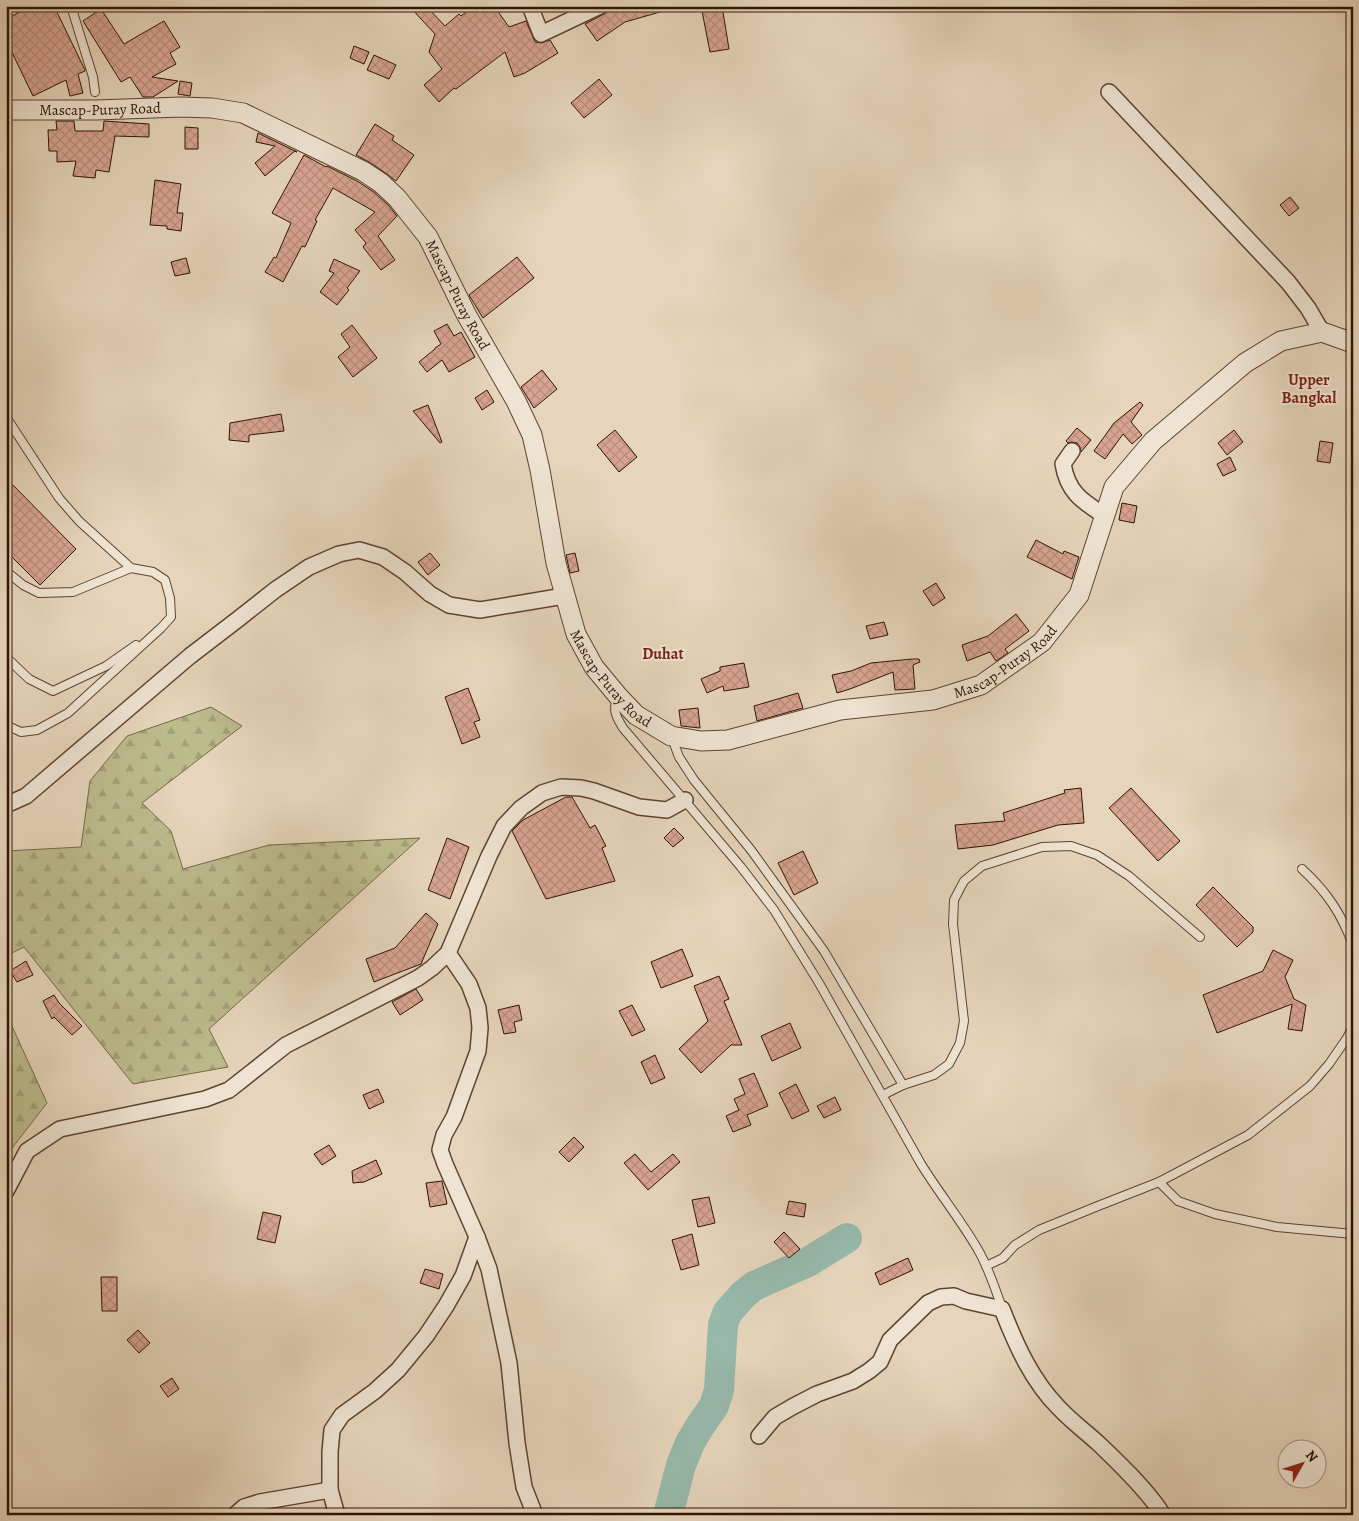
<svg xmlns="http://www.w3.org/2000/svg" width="1359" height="1521" font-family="Alegreya,serif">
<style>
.forest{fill:url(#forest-firs);stroke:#766847}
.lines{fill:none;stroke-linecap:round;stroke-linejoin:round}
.river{stroke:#97b9ac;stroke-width:30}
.building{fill:url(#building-cross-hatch);stroke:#2f1402}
.service-casing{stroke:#5d4430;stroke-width:10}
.minor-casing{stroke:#5d4430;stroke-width:18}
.tertiary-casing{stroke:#5d4430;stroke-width:21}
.service{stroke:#efe4d3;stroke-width:8}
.minor{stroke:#efe4d3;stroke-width:15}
.tertiary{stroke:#efe4d3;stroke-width:19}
.labels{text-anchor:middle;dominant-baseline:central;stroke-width:4;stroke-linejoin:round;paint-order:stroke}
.street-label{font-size:15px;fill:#2f1402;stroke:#efe4d3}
.neighbourhood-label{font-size:16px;font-weight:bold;fill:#7a1f14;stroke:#efe4d3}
</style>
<defs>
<pattern id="forest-firs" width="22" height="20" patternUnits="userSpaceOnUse" patternTransform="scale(1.25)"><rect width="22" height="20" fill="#bcbb8c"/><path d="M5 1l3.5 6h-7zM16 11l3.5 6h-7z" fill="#a2a077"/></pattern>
<pattern id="building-cross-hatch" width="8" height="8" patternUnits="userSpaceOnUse" patternTransform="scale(1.25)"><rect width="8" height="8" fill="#d8a492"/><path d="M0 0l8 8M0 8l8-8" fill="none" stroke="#ba8c7c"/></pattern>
</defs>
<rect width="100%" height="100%" fill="#e6d5bc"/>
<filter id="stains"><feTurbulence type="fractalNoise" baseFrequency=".004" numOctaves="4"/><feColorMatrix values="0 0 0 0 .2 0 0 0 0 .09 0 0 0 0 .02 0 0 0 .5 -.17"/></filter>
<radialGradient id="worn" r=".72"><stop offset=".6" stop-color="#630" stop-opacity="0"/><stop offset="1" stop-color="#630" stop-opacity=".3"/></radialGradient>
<!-- forest -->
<g class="forest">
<path d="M211,707l31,19 -100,77 29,28 12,38 86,-24 151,-7 -211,191 19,38 -95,17 -109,-137 -18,9v-105l75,-4 9,-66 37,-45z"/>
<path d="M6,1013l41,90 -41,53z"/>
</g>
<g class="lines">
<!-- river -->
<path class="river" d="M668,1515l13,-50 9,-22 10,-17 14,-20 5,-16 4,-65 4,-12 16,-18 11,-9 54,-24 39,-24"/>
</g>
<!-- building -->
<g class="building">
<path d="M32,6h22l31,64v1l-7,3 5,19 -13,3 -4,-16 -33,16 -27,-56v-21z"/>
<path d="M411,6h15l19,20 14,-12 2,2 13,-10h20l15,21 17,-6 9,21 6,1 9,-3 8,13 -33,20 -11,4 -9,-25 -49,37 -2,-1 -15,14 -15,-17 18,-16 -13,-17 6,-18 -25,-27z"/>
<path d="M609,6h57l1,4 -42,12 -28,19 -12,-17 19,-10 4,-3z"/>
<path d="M701,6h21l7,43 -19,3z"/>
<path d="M101,9l23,35 40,-23 16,26 -10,6 6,11 -24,13 26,4 -25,16h-10l-13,-20 -9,5 -38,-61z"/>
<path d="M354,46l15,6 -5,12 -14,-6z"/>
<path d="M374,55l22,10 -7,14 -22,-9z"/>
<path d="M599,79l13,16 -28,23 -13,-15z"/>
<path d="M180,81l12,2 -2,13 -12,-2z"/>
<path d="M56,121h18l1,10h28l1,-10 45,3v13l-34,-1 -6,36 -13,-2 -1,8 -22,-2 3,-15 -19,1v-11h-8l-1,-21h9z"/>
<path d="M375,124l19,12 -2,4 22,15 -18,26 -9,-7 -18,-12 -13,-7z"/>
<path d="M185,127l13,1v21h-13z"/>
<path d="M258,133l39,19 -2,-1 -30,25 -10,-13 20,-17 -19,-4z"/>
<path d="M304,155l22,12 1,-1 30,15 17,11 15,14 8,10 -19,20 17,24 -14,10 -18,-23 3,-4 -11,-13 20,-18 -42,-24 -18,32 2,1 -12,26 -3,-1 -19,36 -18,-10 9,-15 2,1 15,-35 -19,-10z"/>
<path d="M155,180l26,4 -4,29h6l-2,18 -14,-2v-3l-17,-1z"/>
<path d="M1290,197l9,11 -10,8 -9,-11z"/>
<path d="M517,257l17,21 -51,40 -14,-23z"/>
<path d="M186,258l4,15 -15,3 -4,-14z"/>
<path d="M334,259l26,12 -13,17 2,2 -12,15 -17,-13 14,-19 -5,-2z"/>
<path d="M447,324l7,12 7,-4 14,25 -26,15 -7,-12 -15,12 -8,-10 16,-13v-1l6,-4 -7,-13z"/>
<path d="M352,325l25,33 -24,19 -15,-20 12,-10 -9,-13z"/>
<path d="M542,370l15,19 -23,19 -13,-21z"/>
<path d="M487,390l7,12 -12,8 -7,-12z"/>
<path d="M1140,402l3,3 -12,17 11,13 -10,9 -9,-10 -18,25 -11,-8 20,-28z"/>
<path d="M428,405l14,37 -2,1 -27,-32z"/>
<path d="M281,414l3,17 -35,4v7l-20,-2 1,-17z"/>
<path d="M1077,428l14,12 -10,12 -1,-5 -3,-4 -5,-1 -4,1 -2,-2z"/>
<path d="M615,430l22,27 -18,15 -22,-27z"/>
<path d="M1234,430l9,12 -16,13 -9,-12z"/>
<path d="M1320,441l13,2 -3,20 -13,-2z"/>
<path d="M1230,457l6,13 -13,6 -6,-12z"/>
<path d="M6,478l70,71 -36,36 -34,-34z"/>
<path d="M1122,503l15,3 -3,17 -15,-3z"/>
<path d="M1036,540l27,14 1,-3 15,6 -7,22 -45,-22z"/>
<path d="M430,553l10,12 -12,10 -10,-13z"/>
<path d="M575,553l4,18 -9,2 -4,-18z"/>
<path d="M936,583l9,15 -12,8 -10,-15z"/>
<path d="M1016,614l13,17 -24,18 3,4 -12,8 -6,-9 -23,9 -5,-16 26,-9z"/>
<path d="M884,622l4,13 -18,4 -4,-13z"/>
<path d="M912,659h7l1,3 -7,3 2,24 -20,1 -2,-18 -43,17 -13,4 -5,-18 19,-4 20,-8z"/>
<path d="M744,663l5,24 -25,4 -1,-5 -16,7 -6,-14 19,-8v-4z"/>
<path d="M468,688l12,32 -6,2 6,15 -18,7 -17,-47z"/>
<path d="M798,693l5,15 -46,13 -3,-15z"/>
<path d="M698,708l2,20 -19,-2 -2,-16z"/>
<path d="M1081,788l3,35 -26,2 -65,20 -35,4 -3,-24 50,-4 -2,-8 62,-20 -1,-3z"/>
<path d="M1131,788l49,53 -22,20 -49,-53z"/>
<path d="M566,797h6l18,31 5,-3 11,21 -4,2 13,33 -69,18 -34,-68 11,-11z"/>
<path d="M674,828l10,10 -11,9 -9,-9z"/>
<path d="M447,838l22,9 -19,52 -22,-9z"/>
<path d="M803,851l15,32 -24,12 -16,-32z"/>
<path d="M1213,887l40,40v5l-16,15 -41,-42z"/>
<path d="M426,913l12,11 -17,40 -47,18 -8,-23 29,-11z"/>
<path d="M682,949l11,27 -32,12 -10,-26z"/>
<path d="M1273,950l20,10 -8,17 9,22 12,6 -4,26 -14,-2 4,-25 -75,29 -14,-38 60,-24z"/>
<path d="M26,961l7,14 -16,7 -7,-11z"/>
<path d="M719,976l10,23 -5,2 18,44h-11l-30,28 -22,-24 29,-28 -14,-35z"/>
<path d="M416,989l7,11 -23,15 -8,-13z"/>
<path d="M54,995l5,8 23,23 -10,9 -18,-18 -2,2 -9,-18z"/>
<path d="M519,1005l3,15 -8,2 2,10 -12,2 -6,-24z"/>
<path d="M632,1005l13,25 -13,6 -13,-25z"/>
<path d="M790,1023l11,25 -29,13 -11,-25z"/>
<path d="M655,1055l10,23 -14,6 -10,-22z"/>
<path d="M754,1073l14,33 -21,9 4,10 -18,7 -7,-16 13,-6 -5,-11 11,-5 -6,-15z"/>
<path d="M796,1084l13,27 -17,8 -13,-26z"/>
<path d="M378,1089l6,13 -15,7 -6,-14z"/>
<path d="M835,1097l6,13 -17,8 -7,-12z"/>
<path d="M574,1137l10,10 -15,15 -10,-10z"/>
<path d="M329,1145l7,11 -14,9 -8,-11z"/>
<path d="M635,1154l16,18 22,-18 7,8 -32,28 -24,-27z"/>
<path d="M376,1160l6,14 -18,8 -11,1 -1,-12z"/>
<path d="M442,1181l5,23 -17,3 -4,-24z"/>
<path d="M709,1197l6,26 -17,4 -6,-27z"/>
<path d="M789,1201l17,3 -2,13 -18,-3z"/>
<path d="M263,1212l18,4 -6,27 -18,-4z"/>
<path d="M784,1232l16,17 -11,9 -15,-16z"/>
<path d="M692,1234l7,31 -18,5 -9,-30z"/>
<path d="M908,1258l5,12 -33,15 -5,-12z"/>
<path d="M425,1269l18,5 -4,15 -19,-6z"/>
<path d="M101,1277h16v34h-15z"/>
<path d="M138,1330l12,13 -11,10 -12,-13z"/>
<path d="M172,1378l7,11 -11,8 -8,-11z"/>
</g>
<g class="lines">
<defs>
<g id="service">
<path d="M71,6l22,71 2,15"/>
<path d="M6,417l53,81 20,23 52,47"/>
<path d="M6,571l17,14 16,8 34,-1 58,-24 22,4 12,8 5,18 1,19 -10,11 -93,85 -31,17 -16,2 -15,-7"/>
<path d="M6,657l23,22 24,12 53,-25 30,-21"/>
<path d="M618,696c-6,15 -2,20 5,32l118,139 33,43 45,73 102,181c18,29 39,55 56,84 11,18 18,40 25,60"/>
<path d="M672,738l7,19 15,23 57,70 73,101 79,134"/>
<path d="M1302,869c25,23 39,44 51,76"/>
<path d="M883,1095l20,-10 31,-10 15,-11 11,-21 4,-22 -11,-97 1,-24 10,-19 18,-15 60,-19 29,-1 26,9 32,21 71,61"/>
<path d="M1159,1182l19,19 37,13 62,13 76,7"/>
<path d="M986,1266l17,-8 12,-13 24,-15 59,-24 61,-24 89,-47 62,-49 19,-22 18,-26 6,-11"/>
</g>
<g id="minor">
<path d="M530,6l11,28 59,-28"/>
<path d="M1109,92l179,190 20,26 14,24"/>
<path d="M1072,451l-9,13c5,29 19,37 42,52"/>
<path d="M6,805l20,-9 164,-140 47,-36 38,-30 34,-23 30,-13 20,-4 24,7 22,15 25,22 19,11 31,5 84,-14"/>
<path d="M448,953l21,31 9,24 2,20 -2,23 -24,66 -10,18 -4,15 5,14 32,73 12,32 20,94 8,80 7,44 11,28"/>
<path d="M6,1191l21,-40 33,-22 145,-30 24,-9 57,-45 132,-67 14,-10 16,-15 41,-97 15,-30 17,-18 21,-15 19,-6 20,1 13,3 45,16 28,3 18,-10"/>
<path d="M759,1436l16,-19 17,-10 25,-13 36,-13 16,-10 11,-9 10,-22 38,-37 13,-6 13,-1 12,5 36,8c14,36 30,72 57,99 12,13 27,24 40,36 21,20 49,47 64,71"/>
<path d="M235,1515l9,-8 16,-5 70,-12"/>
<path d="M337,1515l-7,-25v-38l2,-22 10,-15 33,-24 23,-21 28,-34 20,-30 17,-30 14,-39"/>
</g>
<g id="tertiary">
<path id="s1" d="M6,110h90l85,-3 31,1 31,5 120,58 18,12 16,15 31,39 38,77 50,87 16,34 8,35 16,93 20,71 18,33 24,29 18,19 35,21 30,5 27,-1 112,-30 93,-10 48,-15 61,-43 37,-47 35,-108 39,-46 92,-78 36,-22 41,-9 31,11"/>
</g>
</defs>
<!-- service casing -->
<use href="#service" class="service-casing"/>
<!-- minor casing -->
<use href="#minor" class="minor-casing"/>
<!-- tertiary casing -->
<use href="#tertiary" class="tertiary-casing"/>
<!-- service -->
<use href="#service" class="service"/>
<!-- minor -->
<use href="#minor" class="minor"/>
<!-- tertiary -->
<use href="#tertiary" class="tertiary"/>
</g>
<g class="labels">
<!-- street labels -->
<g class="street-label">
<text stroke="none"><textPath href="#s1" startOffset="94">Mascap-Puray Road</textPath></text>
<text stroke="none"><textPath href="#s1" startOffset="529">Mascap-Puray Road</textPath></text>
<text stroke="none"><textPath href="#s1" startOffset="1384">Mascap-Puray Road</textPath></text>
<text stroke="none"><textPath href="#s1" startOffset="949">Mascap-Puray Road</textPath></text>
</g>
<!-- neighbourhood labels -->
<g class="neighbourhood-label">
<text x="1309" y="380">Upper<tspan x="1309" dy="18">Bangkal</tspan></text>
<text x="663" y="654">Duhat</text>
</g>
</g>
<!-- margin -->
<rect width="1359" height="1521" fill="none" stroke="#e6d5bc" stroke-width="25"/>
<rect x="8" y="8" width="1344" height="1506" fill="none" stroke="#2f1402" stroke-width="2.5"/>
<rect x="12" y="12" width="1334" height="1496" fill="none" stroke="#2f1402"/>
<!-- north arrow -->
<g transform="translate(1302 1464) rotate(51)"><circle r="24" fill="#efe4d3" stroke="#a2917f"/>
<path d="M0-4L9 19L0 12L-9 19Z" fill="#8f2418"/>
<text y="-8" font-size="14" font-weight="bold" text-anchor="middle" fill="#2f1402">N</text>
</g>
<rect width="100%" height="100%" filter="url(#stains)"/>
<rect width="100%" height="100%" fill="url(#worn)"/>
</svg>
